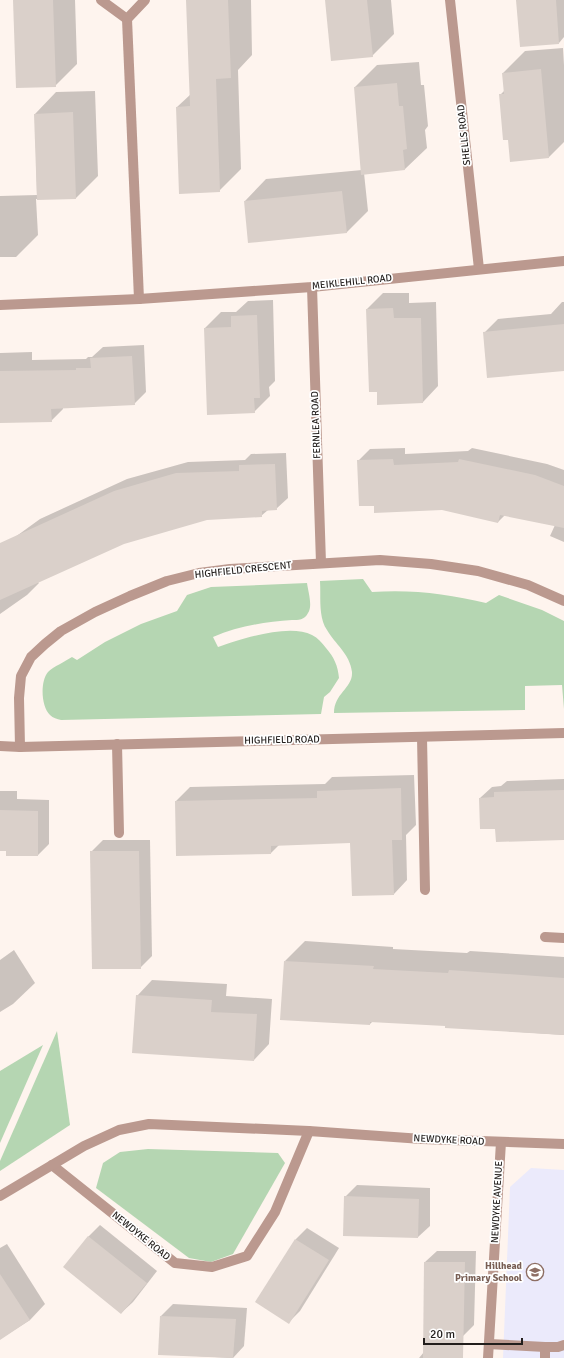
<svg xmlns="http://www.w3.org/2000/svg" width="564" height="1358" font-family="Signika,sans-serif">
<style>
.education{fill:#ebeafb}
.green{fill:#b5d6b2}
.shadow{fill:#0003}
.building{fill:#dad0ca}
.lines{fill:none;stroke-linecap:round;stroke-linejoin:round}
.minor{stroke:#bb998f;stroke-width:10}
.labels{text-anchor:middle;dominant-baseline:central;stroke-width:3.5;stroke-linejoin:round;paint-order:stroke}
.street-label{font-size:10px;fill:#221e1c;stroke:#fff}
.education-label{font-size:10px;font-weight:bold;fill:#785e54;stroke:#fff;text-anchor:end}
</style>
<rect width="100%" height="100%" fill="#fef4ee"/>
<!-- education -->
<path class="education" d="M531,1168l33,2v188h-61l7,-171z"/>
<!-- green -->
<g class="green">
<path d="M363,579l9,13c39,-3 77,2 114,11l13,-8 43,15 22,11v88l-2,-24 -37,1v24l-191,3c0,-20 19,-25 18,-41 -2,-18 -17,-28 -25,-42 -9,-13 -6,-34 -7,-49z"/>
<path d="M307,583c1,8 6,23 1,30 -3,7 -10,7 -16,7 -27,2 -54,6 -79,17l5,10c23,-8 71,-24 94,-12 6,3 10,8 14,13 8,9 12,18 13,30l-9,14 -6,5 -3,17 -260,6c-4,-1 -8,-2 -11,-5 -9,-8 -10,-34 -2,-43 5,-5 18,-11 24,-15l5,3 28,-18 36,-18 36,-13 10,-16 24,-8z"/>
<path d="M57,1031l13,94 -70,46v-10z"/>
<path d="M43,1045l-43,98v-72z"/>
<path d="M148,1149l130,4 7,10 -52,91 -22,8 -22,-4 -93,-70 7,-25 17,-11z"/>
</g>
<!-- shadow -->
<g class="shadow">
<path d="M14,0h61l2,64 -22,22z"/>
<path d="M188,0h63l1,55 -14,15 3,99 -22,22 -42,-84 14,-13z"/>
<path d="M326,0h65l3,34 -22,22z"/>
<path d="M517,0h47v37l-5,6z"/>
<path d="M563,48l1,17v77l-15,15 -40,-18 -9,-44 5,-5 -2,-17 22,-22z"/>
<path d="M419,62l2,23h3l4,41 -3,4 2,18 -22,21 -41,4 4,38 -22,22 -101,-32 21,-22 96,-9 -7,-83 22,-22z"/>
<path d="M95,91l3,85 -22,22 -40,1 2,36 -22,22h-16v-61l37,-1 -2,-81 21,-22z"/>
<path d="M383,293h26v10l27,-1 2,84 -15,16 -45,-11h-8l-3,-82z"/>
<path d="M273,300l2,81 -6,6 1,9 -16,16 -46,2 -3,-86 16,-16h15l12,-11z"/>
<path d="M562,302h2v68l-80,-37 14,-14 53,-5z"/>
<path d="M144,345l2,47 -12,12 -71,3v2l-12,12 -51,1v-69l32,-1v8l54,-1 2,-2h4l11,-10z"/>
<path d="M405,448v6l63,-3 4,-3 75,16 17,6v72l-14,-6 5,-11 -50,-10 -7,7 -56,-13 -67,-4 -17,-44 12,-12z"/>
<path d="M286,453l2,45 -12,11 -8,1 -7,6 -54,3 -84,24 -85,39 1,1 -12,12 -27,19v-66l40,-29 87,-40 61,-17 57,-2 6,-6z"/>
<path d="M414,775l2,50 -10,10 1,45 -13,14 -43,-52 -72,3 -8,8 -95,-52 14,-14 135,-3 7,-7z"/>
<path d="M564,779v60l-68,-11 -16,-30 12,-11 9,-1 6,-5z"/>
<path d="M0,791h17v8l32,1v44l-11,11 -31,-5h-7z"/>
<path d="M103,840h47l2,116 -12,12 -49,-116z"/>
<path d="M305,941l88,6v2l74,4 3,-2 94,6v78l-118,-8v-2l-73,-4 -3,3 -85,-63z"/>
<path d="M14,950l21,33 -22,21 -13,8v-52z"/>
<path d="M152,980l75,4 -1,12 46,3 -3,45 -15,16 -117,-64z"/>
<path d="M357,1185l73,3v38l-12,11 -73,-40z"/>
<path d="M100,1225l57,46 -24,31 -12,11 -33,-76z"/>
<path d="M307,1228l32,20 -39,63 -11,11 7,-83z"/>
<path d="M7,1244l38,60 -15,16 -30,19v-91z"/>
<path d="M437,1251h39l-2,74 -11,11 -4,22h-40l5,-6 1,-90z"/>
<path d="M173,1304l74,4 -3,38 -11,12 -74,-4 2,-38z"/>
</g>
<!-- building -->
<g class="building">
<path d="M13,0h40l3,87 -40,1z"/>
<path d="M186,0h42l3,78 -15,1 4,113 -41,2 -3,-87 14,-1z"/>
<path d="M325,0h42l6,57 -42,4z"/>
<path d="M516,0h40l3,44 -39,3z"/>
<path d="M541,69l8,89 -39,4 -2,-22h-5l-4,-46h5l-2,-21z"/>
<path d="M397,83l2,23h4l4,43 -4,1 2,20 -44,5 -7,-88z"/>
<path d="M73,112l3,87 -39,1 -3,-86z"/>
<path d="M342,191l5,42 -99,10 -4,-42z"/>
<path d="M393,308l1,10h27l2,85 -46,2v-13h-8l-3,-83z"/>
<path d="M257,315l3,83h-6l1,15 -48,2 -3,-87 27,-1v-11z"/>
<path d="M564,324v47l-77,7 -4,-46z"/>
<path d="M132,356l3,49 -84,4 1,13 -52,1v-52l76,-1v-2h15l-1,-10z"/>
<path d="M393,459l1,6 64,-3 1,-3 76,16 29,11v42l-64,-13 -2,8 -56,-13 -68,3v-7h-15l-2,-46z"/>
<path d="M275,464l2,46 -15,1v6l-55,3 -83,24 -124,56v-57l114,-52 62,-18 63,-2v-6z"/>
<path d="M401,788l1,52h-10l2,55 -42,1 -2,-53 -79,3v8l-95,2 -1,-55 142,-3v-7z"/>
<path d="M564,790v50l-68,2 -1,-13h-15l-1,-31 15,-1v-5z"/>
<path d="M0,810l38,1v45h-32v-5h-6z"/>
<path d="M90,851h49l2,118h-49z"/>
<path d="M284,961l90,5 -1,3 75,4 1,-3 115,8v57l-119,-7v-2l-75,-4v3l-90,-5z"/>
<path d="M136,995l76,5 -1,12 46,2 -3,47 -122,-8z"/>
<path d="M344,1196l75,3 -1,39 -75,-2z"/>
<path d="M88,1236l59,47 -26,31 -58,-47z"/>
<path d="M295,1239l34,21 -40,64 -34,-22z"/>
<path d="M424,1262h41l-2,96h-40z"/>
<path d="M0,1274l30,46 -30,20z"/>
<path d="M160,1316l76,3 -3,39 -75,-3z"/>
</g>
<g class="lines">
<!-- minor -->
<g class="minor">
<path d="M101,0l26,19 18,-19"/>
<path d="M450,0l29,269"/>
<path d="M127,19l12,280"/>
<path d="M312,287l9,276"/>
<path d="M0,305l139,-6 173,-12 252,-26"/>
<path d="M422,737l3,153"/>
<path d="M117,744l2,89"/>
<path d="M0,746l20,1 544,-14"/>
<path d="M20,747l-1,-49 2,-22 10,-19 14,-13 16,-13 34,-19 35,-16 37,-15 32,-8 31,-4 150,-9 51,4 47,7 50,14 36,16"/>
<path d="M545,937l19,1"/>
<path d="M52,1165l123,98 37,4 35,-11 28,-44 34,-81"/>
<path d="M0,1196l84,-50 35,-16 30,-6 160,7 113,8 142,5"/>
<path d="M489,1344l56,3v11"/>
<path d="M545,1347h13l6,-2"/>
<path d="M488,1358l13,-216"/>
</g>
</g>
<!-- icons -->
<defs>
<symbol id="school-ring" viewBox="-11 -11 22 22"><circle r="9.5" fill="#fff" stroke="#8d6e63" stroke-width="1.5"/><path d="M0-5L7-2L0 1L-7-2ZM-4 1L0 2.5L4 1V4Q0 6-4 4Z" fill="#8d6e63"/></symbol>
</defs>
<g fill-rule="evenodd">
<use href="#school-ring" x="525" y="1262" width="20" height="20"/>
</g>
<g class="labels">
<!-- street labels -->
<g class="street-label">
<text transform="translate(464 135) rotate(-96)">SHELLS ROAD</text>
<text transform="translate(352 282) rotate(-6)">MEIKLEHILL ROAD</text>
<text transform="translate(316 425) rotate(-92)">FERNLEA ROAD</text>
<text transform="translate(243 570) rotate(-6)">HIGHFIELD CRESCENT</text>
<text transform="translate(282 740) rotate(-1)">HIGHFIELD ROAD</text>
<text transform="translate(449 1140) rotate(3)">NEWDYKE ROAD</text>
<text transform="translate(497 1202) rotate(-87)">NEWDYKE AVENUE</text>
<text transform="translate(141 1236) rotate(39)">NEWDYKE ROAD</text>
</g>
<!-- education labels -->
<g class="education-label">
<text x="522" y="1266">Hillhead<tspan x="522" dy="12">Primary School</tspan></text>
</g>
</g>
<!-- scale -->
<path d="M424 1338v6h98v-6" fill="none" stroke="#221e1c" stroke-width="2"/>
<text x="430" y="1338" font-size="12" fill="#221e1c" stroke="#ffffff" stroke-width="3" paint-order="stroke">20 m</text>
</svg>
